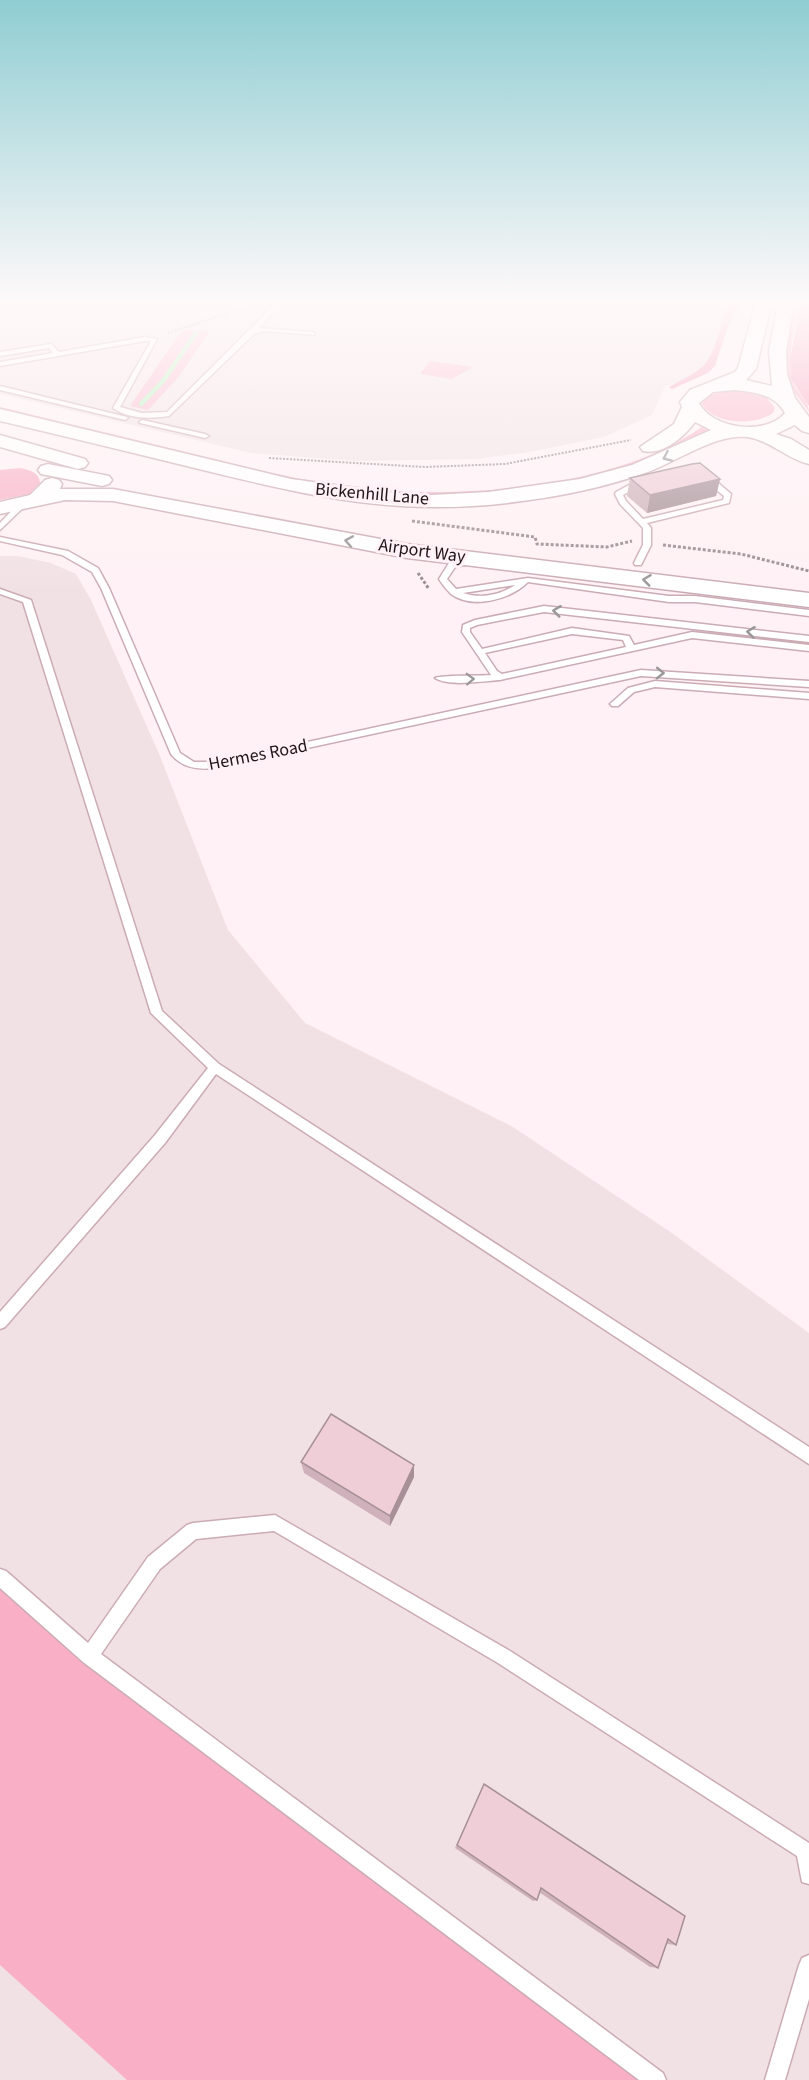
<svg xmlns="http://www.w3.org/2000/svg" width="809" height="2080" font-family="'Source Sans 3',sans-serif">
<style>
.built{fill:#f1e1e5}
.green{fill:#f9b0c7}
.forest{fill:#f59ab8}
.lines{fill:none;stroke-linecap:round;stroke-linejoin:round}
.stream{stroke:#abf3b1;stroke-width:4.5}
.lane-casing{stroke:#cbabb4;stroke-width:3}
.secondary-casing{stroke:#cbabb4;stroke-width:3}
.path-far1{stroke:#988c90;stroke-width:2;stroke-dasharray:2 1.5;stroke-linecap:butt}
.path{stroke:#988c90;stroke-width:3;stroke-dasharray:3 2;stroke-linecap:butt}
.lane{fill:#fff;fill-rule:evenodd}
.secondary{fill:#fff;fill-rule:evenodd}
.wall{fill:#ceb1ba}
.shaded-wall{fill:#a79097}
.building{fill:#efced8;stroke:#a79097;stroke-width:1.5}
.oneway{stroke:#9b9698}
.labels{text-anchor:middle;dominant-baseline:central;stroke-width:6;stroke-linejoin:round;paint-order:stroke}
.far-street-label{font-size:18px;fill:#201519;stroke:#fff1f5}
</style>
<rect width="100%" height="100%" fill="#fff1f5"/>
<!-- built -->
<g class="built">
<path d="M0,302h745l-39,63 -17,15 -24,6 -13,29 -48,22 -74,15 -54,7 -121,2 -104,-8 -251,-59z"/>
<path d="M0,556h18l33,7 25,11 15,26 69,156 68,174 77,93 208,104 156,104 140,102v747h-809z"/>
</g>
<!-- green -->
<g class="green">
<path d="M795,302h6c-5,18 -15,61 -9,78 4,12 17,20 17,32l-23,-31 -2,-14z"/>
<path d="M188,330l22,1 -33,48 -29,31 -18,-4 50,-73z"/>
<path d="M430,361l43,6 -21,12 -32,-5z"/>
<path d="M735,390l31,7 9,11 -2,5c-18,13 -59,12 -71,-9l6,-9z"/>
<path d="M0,407c62,15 124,30 186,45 50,12 100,26 151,33 71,10 146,10 217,-3 52,-9 104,-25 148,-55l9,4 -84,36 -69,18 -88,9 -45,1 -44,-2 -96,-14 -285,-68z"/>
<path d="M20,468c10,2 19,4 20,15l-11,11 -29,6v-30z"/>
<path d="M0,1577l656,503h-529l-127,-115z"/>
</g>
<!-- forest -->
<g class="forest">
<path d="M728,302h13l-10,15 -16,49 -7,7 -36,16 -3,-2c12,-7 27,-13 36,-23 13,-17 16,-43 23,-62z"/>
<path d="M801,302h8v104l-18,-27 -1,-20z"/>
</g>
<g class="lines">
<!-- stream -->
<path class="stream" d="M141,404l22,-23 33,-48"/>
<defs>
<g id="lane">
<path d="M247,302h6l-10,7h-4v-2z"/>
<path d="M277,302h6l-24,26 54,4 2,3 -52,-4 -9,3 -85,82c-19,3 -41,3 -56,-8l38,-67h-6l-145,25v-4l53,-9 -4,-5 -49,8v-4l51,-8 8,8 86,-15 12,2 -37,68 22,6 25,-1z"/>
<path d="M0,386l127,31 1,1 -3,2 -125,-30z"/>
<path d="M142,420l63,14 4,2 -4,2 -65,-15 -1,-1z"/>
<path d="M704,476h6l21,18 -2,9 -82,20 4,5v17l-10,20h-6l-1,-2 9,-18v-17l-23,-24 -5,-10 1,-2 13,-7 17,-2v4l-12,2 -11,6 3,6 17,18 80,-19 1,-4 -20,-16z"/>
<path d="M20,502l7,2 -27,26v-7z"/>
<path d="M0,537l68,14 30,17 11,20 71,165 14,9h21l426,-92 168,11v6l-168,-11 -426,92c-17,2 -33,0 -44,-14l-70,-166 -9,-16 -30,-17 -62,-14z"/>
<path d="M471,559l4,2 -1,2 -19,4 -8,12 9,10 72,-11 141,18h26l114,14v6l-114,-14h-26l-141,-20c-17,17 -55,28 -77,12 -4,-4 -9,-10 -12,-15l10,-16zM515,585c-15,10 -33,14 -52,8z"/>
<path d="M0,589l31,11 131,411 57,53 590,383v17l-593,-390 -51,69 -160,184 -5,2v-17l155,-177 53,-67 -57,-55 -128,-411 -23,-8z"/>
<path d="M544,606l265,30v6l-265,-30 -67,13 -7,3v4l12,17 90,-21 57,8 5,9 58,-13 117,13v6l-117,-13 -192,42c-17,1 -51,7 -65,-2 6,-3 45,-2 56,-3l-29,-43 1,-7 12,-5zM572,634l51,6 3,7 -124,27 -5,-3 -12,-18z"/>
<path d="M655,681l154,12v6l-154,-12 -21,5 -16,14h-6l-2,-2 18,-16z"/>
<path d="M275,1515l235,136 299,192v41l-7,-2 -5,-26 -299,-193 -224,-132 -78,8 -36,30 -59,85 562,419 3,7h-27l-556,-418 -83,-74v-19l6,2 82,72 60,-86 39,-32 6,-2z"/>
<path d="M809,1955v44l-24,81h-20l34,-115 3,-7z"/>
</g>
<g id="secondary">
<path d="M756,302h16l-16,67 -10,11 26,6 -3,-35 9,-49h16l-8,49 1,23 8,24 14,19v16l-7,-2 -7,-6 -19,9 15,5 18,11v14c-22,-5 -39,-24 -62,-27 -31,-4 -73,26 -102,36 -62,22 -148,35 -214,34 -77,0 -154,-19 -228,-37 -68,-17 -135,-33 -203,-49v-12l291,70 95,13 45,3 57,-3 92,-13 52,-14 79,-35 -16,-8c-11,15 -33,34 -52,29l-3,-4 34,-23 8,-17 -2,-5 10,-12 45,-18 3,-4zM734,390c19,2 41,4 51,23 -19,23 -73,16 -86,-10l14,-11z"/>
<path d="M0,435l85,24 3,4 -3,4 -7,2 -78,-22z"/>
<path d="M48,464l61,12 3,4 -3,4 -7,2 -61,-12 -3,-4 3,-4z"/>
<path d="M52,478l7,2 3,4 -2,5h53l294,55 402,49v14l-402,-49 -294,-57 -48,-1 -65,14v-12l30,-7 15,-15z"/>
</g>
</defs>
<!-- lane casing -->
<use href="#lane" class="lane-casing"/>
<!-- secondary casing -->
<use href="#secondary" class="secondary-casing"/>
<!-- path-far1 -->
<g class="path-far1">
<path d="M211,302l15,8"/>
<path d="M168,333l61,-20"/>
<path d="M269,458l156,9 80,-3 126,-24"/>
</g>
<!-- path -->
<g class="path">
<path d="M412,521l123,16 2,7 70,3 25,-6"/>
<path d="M663,545l78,9 68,17"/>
<path d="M418,573l11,16"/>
</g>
<!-- lane -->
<use href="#lane" class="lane"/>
<!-- secondary -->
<use href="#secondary" class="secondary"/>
</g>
<!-- wall -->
<g class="wall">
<path d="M630,478l90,1 -4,17 -69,17 -20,-17z"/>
<path d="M301,1462l113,15 -24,49 -86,-53z"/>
<path d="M482,1788l194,157 -9,-1 -9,24 -8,-1 -111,-75 -2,8 -4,1 -78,-53z"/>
</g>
<!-- shaded-wall -->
<g class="shaded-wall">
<path d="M720,479l-4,17 -69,17 3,-18z"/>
<path d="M414,1465v12l-24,49v-10z"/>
</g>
<!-- building -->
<g class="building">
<path d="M700,463l20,16 -70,16 -20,-17 62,-14z"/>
<path d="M331,1414l83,51 -24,51 -89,-54z"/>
<path d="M484,1784l201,132 -9,29 -8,-6 -10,29 -117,-80 -4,12 -80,-55z"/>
</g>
<!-- one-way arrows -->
<defs><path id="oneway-chevron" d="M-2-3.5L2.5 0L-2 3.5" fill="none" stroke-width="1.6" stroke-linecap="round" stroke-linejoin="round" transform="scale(1.5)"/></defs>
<g class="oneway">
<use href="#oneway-chevron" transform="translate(667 457) rotate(157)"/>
<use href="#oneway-chevron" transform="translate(349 541) rotate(-170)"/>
<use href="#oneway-chevron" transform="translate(647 580) rotate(-173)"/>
<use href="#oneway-chevron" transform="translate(557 611) rotate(-173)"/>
<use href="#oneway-chevron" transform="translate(751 632) rotate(-173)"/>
<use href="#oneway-chevron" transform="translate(660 673) rotate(1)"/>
<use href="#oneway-chevron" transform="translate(470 679) rotate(-2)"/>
</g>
<!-- sky -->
<linearGradient id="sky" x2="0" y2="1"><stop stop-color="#8fcdd2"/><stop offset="0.51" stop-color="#fff9fa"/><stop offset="1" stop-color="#fff9fa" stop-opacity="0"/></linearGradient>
<rect width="809" height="593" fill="url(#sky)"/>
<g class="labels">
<!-- far-street labels -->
<g class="far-street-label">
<text transform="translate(372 494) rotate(5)">Bickenhill Lane</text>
<text transform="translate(422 551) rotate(8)">Airport Way</text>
<text transform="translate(258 755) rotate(-11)">Hermes Road</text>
</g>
</g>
</svg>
